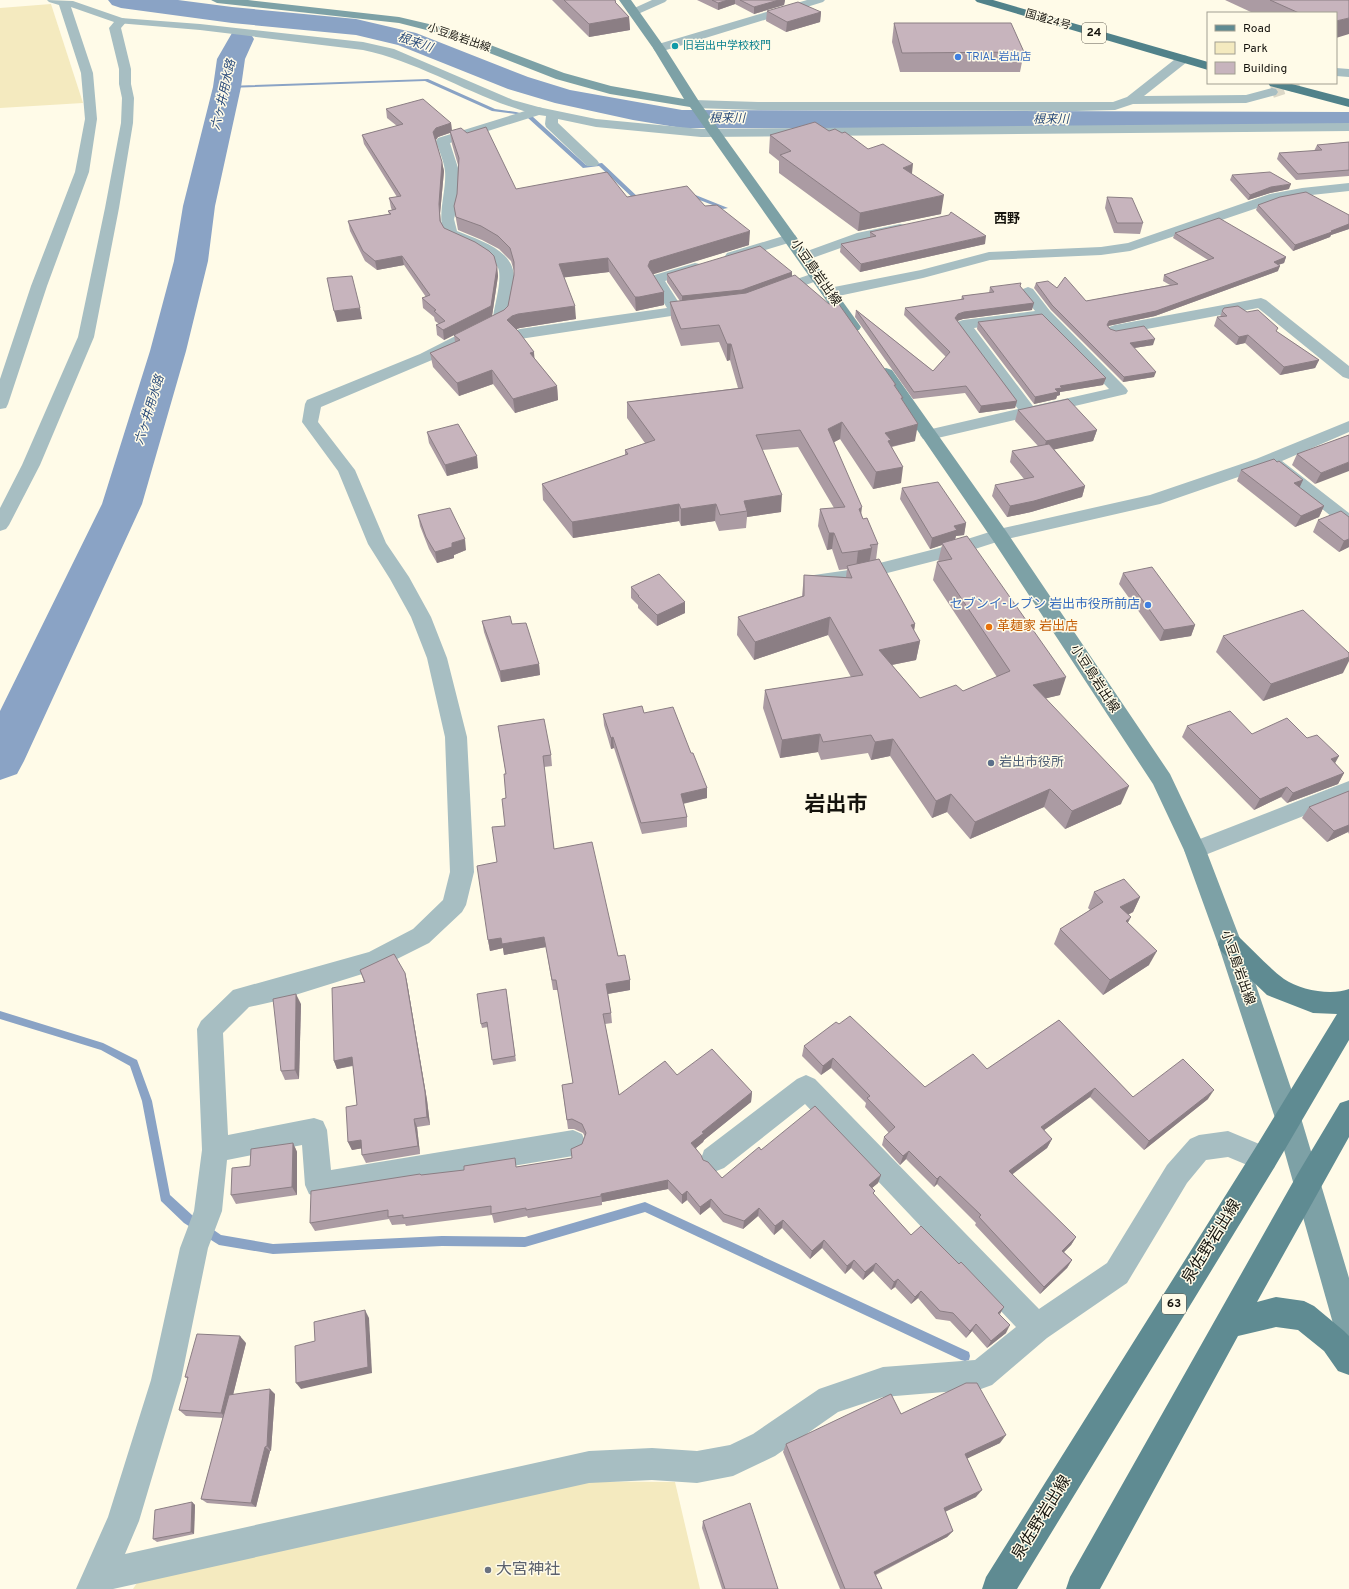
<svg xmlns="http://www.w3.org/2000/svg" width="1349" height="1589" font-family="Overpass,'Noto Sans JP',sans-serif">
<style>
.green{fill:#f4eabf}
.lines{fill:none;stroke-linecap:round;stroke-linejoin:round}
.stream{fill:#8aa3c5;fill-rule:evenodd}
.river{fill:#8aa3c5;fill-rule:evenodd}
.minor-tunnel{stroke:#dcd8c7;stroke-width:12;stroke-dasharray:12 6;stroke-linecap:butt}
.minor{fill:#a7bec2;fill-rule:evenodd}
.tertiary{fill:#a7bec2;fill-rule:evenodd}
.secondary{fill:#7da1a6;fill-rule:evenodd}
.primary{fill:#5f8b92;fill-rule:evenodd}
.trunk{fill:#51828a;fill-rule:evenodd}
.wall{fill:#ab9ba3}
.shaded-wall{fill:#8b7e84}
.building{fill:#c7b4bd;stroke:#8b7e84}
.culture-dot{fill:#0f9aa8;stroke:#fffbe8;stroke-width:1.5}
.shop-dot{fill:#3f7fe0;stroke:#fffbe8;stroke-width:1.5}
.food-dot{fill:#e8710a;stroke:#fffbe8;stroke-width:1.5}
.service-dot{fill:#5c6f8a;stroke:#fffbe8;stroke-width:1.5}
.worship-dot{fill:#6b7280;stroke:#fffbe8;stroke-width:1.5}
.labels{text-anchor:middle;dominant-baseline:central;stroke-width:3;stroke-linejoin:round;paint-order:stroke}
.far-street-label{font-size:11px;fill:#16140e;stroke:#fffbe8}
.far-culture-label{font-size:11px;fill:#0d838f;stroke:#fffbe8;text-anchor:start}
.far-shop-label{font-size:11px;fill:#366cbe;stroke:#fffbe8;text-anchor:start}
.shield{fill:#fffbe8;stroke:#5c594f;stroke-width:1}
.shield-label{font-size:12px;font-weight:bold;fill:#16140e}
.far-water-label{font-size:12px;font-style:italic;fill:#2b4c7b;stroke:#fffbe8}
.far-quarter-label{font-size:13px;font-weight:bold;fill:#16140e;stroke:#fffbe8}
.street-label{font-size:13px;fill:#16140e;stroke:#fffbe8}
.shop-label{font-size:13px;fill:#366cbe;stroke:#fffbe8;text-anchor:end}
.food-label{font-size:13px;fill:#c56008;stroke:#fffbe8;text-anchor:start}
.service-label{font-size:13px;fill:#4e5e75;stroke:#fffbe8;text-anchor:start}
.near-street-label{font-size:16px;fill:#16140e;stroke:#fffbe8}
.near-worship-label{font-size:16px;fill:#5b616d;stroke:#fffbe8;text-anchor:start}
.town-label{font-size:21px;font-weight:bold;fill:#16140e;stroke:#fffbe8}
</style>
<rect width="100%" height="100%" fill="#fffbe8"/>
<!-- green -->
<g class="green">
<path d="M51,4l32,99 -83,5v-100z"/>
<path d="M499,1481l176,1 25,107h-567l23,-36z"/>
</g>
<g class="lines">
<!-- stream -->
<g class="stream">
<path d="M428,79l67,30 21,3 16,4 54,49 16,-2 37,35 4,-1 3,2 -10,2 -37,-35 -16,2 -55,-50 -12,-4 -24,-3 -67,-30 -198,7 -2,-1 2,-1z"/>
<path d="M684,192h4l40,16 -5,1 -39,-15z"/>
<path d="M0,1011l103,32 34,17 15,41 18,94 22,20 29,20 52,9 169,-8 83,1 120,-35 324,150 1,4 -1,4 -4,1 -4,-1 -316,-148 -120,35 -83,-1 -169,8 -54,-9 -35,-22 -23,-22 -19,-100 -12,-35 -29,-16 -101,-31z"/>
</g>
<!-- river -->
<g class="river">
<path d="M108,0h70l54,7 124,12 60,14 112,44 42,13 112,20 667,2v18l-667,-2 -49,-8 -78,-17 -47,-14 -110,-44 -42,-10 -124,-12 -111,-15 -9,-3z"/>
<path d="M241,31l9,2 4,6 -9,20 -4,28 -26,119 -7,55 -22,90 -44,153 -118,257 -7,13 -17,6v-69l102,-207 48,-153 24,-90 9,-55 30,-119 4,-28 15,-26z"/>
</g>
<!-- minor-tunnel -->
<path class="minor-tunnel" d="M1272,92l27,-9"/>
<!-- minor -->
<g class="minor">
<path d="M47,0l26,1 52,18 2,2 -6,7 10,41v15l3,14 -1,25 -14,85 -25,129 -54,128 -31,60 -3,4 -6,2v-23l22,-43 56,-128 27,-129 16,-85 1,-25 -3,-14v-15l-10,-41 5,-6 -43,-15 22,66 4,46 -8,53 -42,114 -39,118 -2,4 -6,1v-30l31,-93 44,-114 10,-53 -4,-46 -22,-68 -10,-3z"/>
<path d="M652,0h15l-2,2 -27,12h-8l-2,-2 2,-2z"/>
<path d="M807,0h18l-2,2 -160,49h-8l-2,-3 2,-3z"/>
<path d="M1183,55l4,1 2,3 -2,3 -43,34 102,-1 26,-7 4,1 2,3 -2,3 -30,8 -113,1 -18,6 -39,1 -318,-1 -64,-2 -4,-1 -2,-3 2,-3 4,-1 64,2h355l14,-5 52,-41z"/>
<path d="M1336,68l13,1v8l-13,-1z"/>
<path d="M538,107l58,12 105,10 648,-6v8l-648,6 -105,-10 -38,-8v4l39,37 2,3 -2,3h-10l-41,-39 -1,-3 1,-8 -7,-1 -89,28 9,28 -2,36 -3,12 3,12c19,8 51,17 56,39 4,15 -3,34 -5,49l-3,3 -73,38 -111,47 -3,15 37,48 31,73 23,34 22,40 16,41 20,79 7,135 -8,33 -4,7 -33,31 -54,27 -99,31 -27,6 -26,26 5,102 86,-17 9,3 4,9 4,40 242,-40 9,4 4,9 -4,9 -9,4 -254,42 -10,-4 -4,-9 -3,-40 -75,15 -5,51 -14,37 -27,132 -42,141 -14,33 464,-103 63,-3 45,3 33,-6 23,-11 66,-45 64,-22 92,-7 41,-33 -211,-223 -81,64 -10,4 -10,-4 -3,-9 3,-9 93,-71 9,-4 9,4 224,230 68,-46 60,-98 23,-26 9,-4 29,-4 46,19 3,9 -3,9 -10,4 -36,-15 -22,3 -19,23 -60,100 -80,55 -55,47 -11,4 -98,8 -45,15 -63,44 -42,20 -36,7 -45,-3 -63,3 -476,106h-37l32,-72 43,-137 29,-132 14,-37 8,-61 -5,-121 4,-8 32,-31 136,-38 44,-23 30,-29 7,-28 -5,-135 -18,-79 -16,-41 -21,-38 -22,-35 -30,-73 -36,-49 3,-18 2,-4 113,-46 73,-37c2,-14 8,-32 6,-46 -3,-17 -39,-28 -53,-35 -11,-16 1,-45 -1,-65 -1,-10 -6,-20 -9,-30l2,-3z"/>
<path d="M1349,183v8l-47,5 -24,5 -148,50 -29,4 -111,5 -67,18 -94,20 -5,-2 -3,-3 3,-3 5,-2 92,-18 68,-18 112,-5 27,-4 142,-49 32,-6z"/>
<path d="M900,224l5,1 2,3 -2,3 -39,8 -62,22 -5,-1 -2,-3 2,-3 58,-21z"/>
<path d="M790,234l5,1 2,3 -2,3 -63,19 -5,-1 -2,-3 2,-3z"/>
<path d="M695,263l5,1 2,3 -2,3 -35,11 16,25 18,-3 5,2 3,3 -3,3 -184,28 -6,-2 -2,-3 2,-3 6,-2 147,-21 -18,-29 2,-3z"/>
<path d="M817,272l5,1 2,3 -2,3 -49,18 -5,-2 -3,-3 3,-3z"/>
<path d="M1028,287l5,2 17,22 76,77 2,3 -2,3 -197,46 -6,-1 -3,-4 3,-4 95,-22 -63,-84 2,-3 6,-2 72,-9 -15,-19 3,-3zM1041,319l68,70 -76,17 -59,-78z"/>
<path d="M1261,298l5,2 83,66v13l-6,-2 -85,-69 -143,27 -6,-2 -2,-3 2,-3 6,-2z"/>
<path d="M1349,421v11l-67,29 67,52v15l-6,-2 -73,-60 -110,38 -157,36 -53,17 -94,24 -42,6 -7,-1 -3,-5 3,-5 49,-7 83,-21 60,-19 151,-34 106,-36z"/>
<path d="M1349,781v17l-154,61 -8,-3 -3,-6 3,-6z"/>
</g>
<!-- tertiary -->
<path class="tertiary" d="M121,18l79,6 163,18 31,7 119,51 29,8 2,3 -2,3 -4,1c-61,-15 -114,-52 -175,-65l-163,-20 -83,-7 -2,-2 2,-2z"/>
<!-- secondary -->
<g class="secondary">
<path d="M211,0h37l151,17 47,11 118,45 47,13 73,13 -31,-51 -34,-48h12l34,48 35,55 161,224 -2,3 -6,2 -6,-2 -157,-223 -80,-13 -54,-15 -118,-46 -39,-10 -182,-20z"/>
<path d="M886,368l6,2 114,161 164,243 36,76 36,94 59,174 48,160v64l-10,-5 -5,-10 -59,-209 -57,-174 -34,-94 -31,-66 -161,-245 -114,-166 2,-3z"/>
</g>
<!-- primary -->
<g class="primary">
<path d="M1230,934l9,3c14,13 29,30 45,42 16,11 47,17 65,10v51l-75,128 -257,421h-35l4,-12 268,-427 83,-136 -24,-1 -46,-18 -46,-44 -3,-7 3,-7z"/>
<path d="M1349,1100v37l-92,165 19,-5 28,4 10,5 30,25 5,5v39l-11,-4 -14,-20 -26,-21 -22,-3 -38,9 -138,253h-34l4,-12 227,-402 43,-72z"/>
</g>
<!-- trunk -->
<g class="trunk">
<path d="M975,0h18l215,62v8l-231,-68z"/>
<path d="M1268,83h20l61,16v8l-79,-21z"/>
</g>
</g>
<!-- wall -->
<g class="wall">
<path d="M552,0h62l2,3 13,14 1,13 -41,7z"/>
<path d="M697,0h88l-1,5 -30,9 -19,-10 -17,6z"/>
<path d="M1225,0h124l-13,13h-83z"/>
<path d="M767,11l54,1 -1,10 -34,10 -20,-11z"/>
<path d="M894,23l130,29 -4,20h-120l-8,-30z"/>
<path d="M386,109l65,14 1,8 64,58 111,8 78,9 44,39 -97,29 12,31 -24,5 -4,1 -27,-39 -45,5 12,42 -56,9 -4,1 18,23v6l23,28 1,14 -43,13 -22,-29 -34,12 -26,-29 -3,-14 25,-11 -1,-7 50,-25 4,-4 6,-31v-4l-3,-10 -12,-12 -17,-9 -24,-10 -2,-11 -2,-13 3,-12 1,-29 -6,-21 -2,-11 -12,4 -2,3 8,31 -4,43 1,8 3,6 53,39 1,9 -6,40 -48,24 -7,-5 -1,-10 3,-1 -4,-3 -1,-4 -11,-9 -1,-10 4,-1 -22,-32 -27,5 -12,-9 -15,-30 -2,-10 41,-7 -1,-3 4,-1 -1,-2 -2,-10 8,-1 -33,-53 -2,-9 35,-9 -10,-8z"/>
<path d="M829,131l39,18 44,25 29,40 -83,17 -79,-58v-12l-10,-8 1,-18z"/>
<path d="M1349,142v34l-53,4 -19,-21 2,-6 35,-2 3,-6z"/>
<path d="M1232,175l57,14 -19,4 -22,7 -18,-20z"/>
<path d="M1107,197l36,26 -3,11 -26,-1 -9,-25z"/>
<path d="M1258,205l91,10v14l-18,6 -1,2 -37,14 -37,-41z"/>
<path d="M870,232l115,12 -125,28 -20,-20 1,-8 29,-7z"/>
<path d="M1175,233l111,24 -2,6 -6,2v6l-123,45 -47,10 2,3 43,16 -19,3 20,29 -31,5 -72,-72 -17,-22 2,-5 21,5 29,13 84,-16 -7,-4 1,-6 44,-15 -35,-22z"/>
<path d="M667,274l125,2 104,111 7,14 12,40 -23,6 9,36 -28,6 -33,-50 -6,3 27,71 2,6 15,25 -2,16 39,64 -1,7 6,10 -4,19 -24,5 28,33 43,-7 34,-14 -64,-97 4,-18h1l4,-17 -12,4 -30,-50 2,-11 64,35 -2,12 -8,1 -1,4 105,155 -14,3 75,106 -56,25 -21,-22 -74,32 -23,-27 -15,6 -42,-62 -19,4 -3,-7 -47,7 -3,-8 -38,6 -17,-50 2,-18 86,-13 -23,-42 -74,25 -17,-25 1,-18 64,-21 2,-21 42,2 1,-8 -8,1 -7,-21 -5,1 -9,-24 2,-17 14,-1 -36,-61 -36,3 19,62 -34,5 -1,11 -27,3 -4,-10 -34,5 -2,-5 -106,17 -30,-38 -1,-16 83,-29v-5l20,-7 -18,-25v-16l111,-14 -8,-28 -3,1 -8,-19 -38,4 -10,-28 -1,-16 10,-1 -13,-19z"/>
<path d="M1020,286l12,24 -69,9 -6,2 60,80 -2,7 -36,5 -14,-20 -52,6 -58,-82 1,-7 77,61 13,-14 -42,-42 1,-7 56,-8 1,-4 27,-3 1,-6z"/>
<path d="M1222,311l55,21 42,28 -4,8 -35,7 -35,-32 -9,2 -22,-19 3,-9h3z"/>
<path d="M978,322l128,56 -3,7 -43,7v3l-3,1 -1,3 -22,5 -57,-75z"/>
<path d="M1018,410l79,20 -4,11 -39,8 31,37 -3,11 -51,15 -24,5 -15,-21 3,-11 29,-6 -14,-17 2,-11 26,-5 -23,-25z"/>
<path d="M427,432l51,36 -31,8 -18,-33z"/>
<path d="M1349,435l-34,49 -23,-19 5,-11z"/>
<path d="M1241,470l58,17 25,19 -5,11 -24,10 -58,-46z"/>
<path d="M418,515l48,35 -12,5v3l-17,5 -8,-14 -9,-23z"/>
<path d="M1349,517v30l-10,5 -26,-20 5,-12z"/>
<path d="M1123,573l72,52 -4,11 -31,5 -41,-57z"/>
<path d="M631,587l54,15v11l-28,13 -19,-18v-3l-7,-7z"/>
<path d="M482,621l30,3 27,40 1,11 -39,7 -17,-50z"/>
<path d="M1223,636l120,37 -80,28 -47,-49z"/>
<path d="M644,713l47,40 16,35v10l-24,6 4,13v10l-45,7 -28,-86 -3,1 -7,-24 -1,-11z"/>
<path d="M498,726l53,29 1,11 -8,1 10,82 64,107 12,24v10l-22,4 3,19 1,10 -7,1 14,71 58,-20 75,17 -1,10 -47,38 -1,2 -7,6 7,12 19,18 39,-28 120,25 -3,8 -6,5 2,7 37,40 89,79 6,19 -19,15 -15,-17 -6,7 -16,-17 -14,-2 -18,-21 -7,6 -16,-17 -4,3 -18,-19 -10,9 -12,-12 -6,6 -23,-26 -12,11 -28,-31 -8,7 -16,-19 -15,13 -20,-7 -13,-15 -10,8 -13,-15 -5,4 -14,-15 -66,13v3l-74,13 -1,-2 -33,7 -2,-8 -86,11 -1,-2 -13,1 -3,-6 -74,12 -5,-8 111,-48 96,-8 55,-9 10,-14 3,-7 -2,-4 -9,-4h-6l-6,-44 11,-2 -15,-93h-5l-7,-43 -42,8 -1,-7 -13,3 -2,-11 9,-78 8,-36 1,-28v-24z"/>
<path d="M1187,726l65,8 55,4 28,25 9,10 -6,11 -51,19 -6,-6 -27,13 -72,-73z"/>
<path d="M1349,791v43l-1,-2 -21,10 -25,-24 7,-11z"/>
<path d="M1094,892l46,5 -7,15 -5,3v8l21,42 -46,30 -49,-51 6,-15 30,-19 -2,-2z"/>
<path d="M360,970l45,3 2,9 20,118 3,25 -13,2 3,27 -54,9 -4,-8v-7l-10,2 -4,-8 9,-37 -4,-39 -16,3 -3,-8 30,-79z"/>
<path d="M506,989l10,72 -23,4 -5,-38 -6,1 -1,-4z"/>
<path d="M301,1004l-2,75 -14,1 -4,-9z"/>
<path d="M1059,1020l74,77 75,2 -64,51 -54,-53 -46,33 8,9 -5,9 -35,26 64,63 -5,8 -7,7 8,8 -5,8 -27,26 -65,-69 1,-2 -39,-39 -3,3 -28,-28 -6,6 -18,-20 2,-8 5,-4 -24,-26 1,-4 -35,-35 -10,7 -19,-19 2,-10 35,-22 86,63 62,-18z"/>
<path d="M293,1143l4,9v43l-61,9 -5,-9 19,-29z"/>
<path d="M246,1343l-13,52 42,-1 -4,57h-1l-14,56 -49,-4 -6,-4 22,-81 -37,-2 -7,-6 9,-31 -3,-2z"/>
<path d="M901,1414l99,29 -33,15 9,39 -31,15 8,19 -6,6 -71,38 6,14h-42l-57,-137 3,-8z"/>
<path d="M192,1502l3,3 -1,29 -37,8 -4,-3z"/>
<path d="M703,1521l75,68h-56l-20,-61z"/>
</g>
<!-- shaded-wall -->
<g class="shaded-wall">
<path d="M728,0h7v4l-17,6v-7z"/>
<path d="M779,0h6l-1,5 -30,9v-7z"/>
<path d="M821,12l-1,10 -34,10 1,-10z"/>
<path d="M629,17l1,13 -41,7v-13z"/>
<path d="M1349,18v16l-13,4v-17z"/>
<path d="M451,123l1,9 -14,5 -3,4 -2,-9 3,-4z"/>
<path d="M442,162l2,9 -4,43 2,16 -3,-26z"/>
<path d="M913,164l-2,18 -8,-14z"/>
<path d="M1291,184l-2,5 -19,4 -22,7 2,-5 21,-8z"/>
<path d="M944,195l-3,19 -83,17 2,-18z"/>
<path d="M1349,224v5l-18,6 -1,2 -37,14 2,-6z"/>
<path d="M750,231l-1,14 -98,30 -3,-9 2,-5z"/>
<path d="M986,236l-1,8 -125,28 1,-8z"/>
<path d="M402,256l2,9 -27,5 -2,-9z"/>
<path d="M1286,257l-2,6 -12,4 2,-5z"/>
<path d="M608,258l1,14 -49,6 -1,-14z"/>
<path d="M1280,266l-2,5 -123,45 -47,10 -1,-1 2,-4z"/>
<path d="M497,267l1,9 -6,40 -48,24 -1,-10z"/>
<path d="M792,272v8l-50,18 -60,6v-8z"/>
<path d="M664,292v13l-28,6 -1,-14z"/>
<path d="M1034,303l-2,7 -69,9 -6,2 -2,-3 3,-4 6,-2z"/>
<path d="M575,306l1,13 -56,9 -6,2 -7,-10 5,-4 6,-2z"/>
<path d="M360,308l2,11 -25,3 -3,-11z"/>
<path d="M1248,335l-3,8 -9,2 3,-8z"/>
<path d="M1155,339l-2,6 -25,4 2,-6z"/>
<path d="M727,344h4l-1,16 -3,1z"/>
<path d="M534,352l1,13 -5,-12z"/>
<path d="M1319,360l-4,8 -35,7 4,-8z"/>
<path d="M492,370l1,14 -34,12 -2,-13z"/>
<path d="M1156,372l-2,5 -31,5 1,-5z"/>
<path d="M1106,378l-3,7 -43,7v3l-3,1 -1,3 -22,5 1,-7 20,-8 5,-3z"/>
<path d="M557,386l1,14 -43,13 -2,-14z"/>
<path d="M1017,401l-2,7 -36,5 2,-7z"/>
<path d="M842,422l-2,17 -13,7 1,-17z"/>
<path d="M918,424l-3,17 -26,6 -4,-14z"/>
<path d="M1097,430l-4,11 -50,11 3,-11z"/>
<path d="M477,456l1,12 -31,8 -2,-11z"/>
<path d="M1349,462v9l-34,13 6,-11z"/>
<path d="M903,467l-2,16 -28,6 3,-17z"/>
<path d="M1303,480l-5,11 -4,-8z"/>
<path d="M1085,486l-3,11 -51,15 -24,5 3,-11z"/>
<path d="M782,495l-1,17 -34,5v-6l-3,-10z"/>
<path d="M679,504v17l-106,17 -1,-16z"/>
<path d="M716,504l-1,17 -34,5v-17z"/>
<path d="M1324,506l-5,11 -24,10 6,-11z"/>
<path d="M862,507l-2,17 -1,-15z"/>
<path d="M966,523l-2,12 -8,1 -2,6 -12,1v2l-12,4 2,-11 22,-12z"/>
<path d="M829,533h5l-2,16 -5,1z"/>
<path d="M465,539l1,11 -12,5v3l-17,5 -2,-11 17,-9z"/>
<path d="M1349,539v8l-10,5 5,-11z"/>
<path d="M872,548l-3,16 -13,4 2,-17z"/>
<path d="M685,602v11l-28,13v-11z"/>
<path d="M830,617l-2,18 -74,25 1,-18z"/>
<path d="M915,624l-3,18 -1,-17z"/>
<path d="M1195,625l-4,11 -31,5 4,-11z"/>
<path d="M920,641l-4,19 -40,8 3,-18z"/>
<path d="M1349,657v4l-6,12 -80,28 8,-17z"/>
<path d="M539,664l1,11 -39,7 -1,-11z"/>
<path d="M1066,677l-6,18 -33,8 6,-18z"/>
<path d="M820,734l-2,18 -38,6 2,-18z"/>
<path d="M613,737l1,11 -3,1v-11z"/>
<path d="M893,739l-3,17 -19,4 4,-18z"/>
<path d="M1339,756l-6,11 -2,-8z"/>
<path d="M1344,773l-6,11 -51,19 6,-10z"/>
<path d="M1129,786l-8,18 -56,25 7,-18z"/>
<path d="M1287,787l-6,10 -27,13 6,-11z"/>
<path d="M707,788v10l-26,6v-10z"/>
<path d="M1050,789l-6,18 -74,32 5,-17z"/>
<path d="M951,794l-4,18 -15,6 4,-17z"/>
<path d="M1349,825v6l-1,1 -21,10 7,-11z"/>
<path d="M1140,897l-7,15 -20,10 7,-15z"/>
<path d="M1131,917l-8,15 3,-11z"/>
<path d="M544,937l2,10 -42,8 -1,-7 -13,3 -2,-11 13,-2z"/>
<path d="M1157,951l-8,14 -46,30 7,-15z"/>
<path d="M405,973l2,9 20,118 3,25 -3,-8z"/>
<path d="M630,980v10l-23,4 -1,-10z"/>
<path d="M296,994l5,10 -2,75 -4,-9z"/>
<path d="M352,1057l3,8 -18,4 -3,-8z"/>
<path d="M833,1058l-2,10 -10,7 2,-9z"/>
<path d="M1095,1088l-5,9 -54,39 5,-9z"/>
<path d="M1214,1090l-6,9 -64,51 5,-9z"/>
<path d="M752,1092l-1,10 -47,38 -1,2 -12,10v-9l11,-11z"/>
<path d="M414,1119l3,8 3,27 -2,-8z"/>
<path d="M1052,1139l-5,9 -42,32 4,-9z"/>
<path d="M361,1140l3,8 -12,2 -4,-8z"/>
<path d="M293,1143l4,9v43l-5,-8z"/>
<path d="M909,1151l-3,8 -6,6 3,-9z"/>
<path d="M881,1175l-3,8 -12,10 3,-8z"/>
<path d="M940,1176l-3,8 -3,3 3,-8z"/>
<path d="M668,1180v9l-66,13 -1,-8z"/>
<path d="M687,1191v9l-5,4v-9z"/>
<path d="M711,1199l-1,8 -10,8v-8z"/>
<path d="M759,1208l-1,8 -15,13 1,-8z"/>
<path d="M783,1220l-1,8 -8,7 1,-9z"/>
<path d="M1076,1237l-5,8 -14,14 5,-8z"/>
<path d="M824,1240l-2,8 -12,11 2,-8z"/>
<path d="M854,1260l-3,8 -6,6 2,-8z"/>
<path d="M1072,1260l-5,8 -27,26 4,-7z"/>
<path d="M876,1263l-3,8 -10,9 2,-8z"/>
<path d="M898,1279l-3,8 -4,3 3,-8z"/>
<path d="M921,1291l-3,7 -7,6 4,-7z"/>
<path d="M1004,1307l-4,7 -2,-1z"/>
<path d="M365,1310l4,8 3,55 -71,16 -5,-6z"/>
<path d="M976,1324l-4,7 -6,7 4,-7z"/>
<path d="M1010,1325l-4,8 -19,15 4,-7z"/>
<path d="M240,1336l6,7 -19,76 -6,-6z"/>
<path d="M270,1389l5,5 -4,57 -4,-5z"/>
<path d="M1006,1435l-6,8 -40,19 5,-8z"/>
<path d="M265,1447l5,4 -14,56 -5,-4z"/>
<path d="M982,1490l-6,7 -38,18 6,-7z"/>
<path d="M192,1502l3,3 -1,29 -3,-2z"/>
<path d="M953,1531l-6,6 -77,40 4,-5z"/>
</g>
<!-- building -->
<g class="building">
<path d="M564,0h50l2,1 -1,1 14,15 -40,7z"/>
<path d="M712,0h16l-10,3z"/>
<path d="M740,0h39l-25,7z"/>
<path d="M1270,0h79v18l-13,3v-8h-37z"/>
<path d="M798,2l23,10 -34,10 -20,-11z"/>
<path d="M894,23h117l13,29 -122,1z"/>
<path d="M423,99l28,24 -15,5 -3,4 9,30 -3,42 1,17 4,7 31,14 14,9 5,5 3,11 -6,39 -48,24 -7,-5 9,-4 -11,-10 2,-1 -14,-12 8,-3 -28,-39 -27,5 -12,-10 -15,-30 43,-7 -3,-3 8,-2 -7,-11 12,-2 -39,-61 41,-11 -17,-15z"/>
<path d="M815,122l14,9 6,-2 7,4 3,-1 23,17 15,-5 30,20 -10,4 41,27 -84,18 -80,-58 11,-4 -21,-16z"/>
<path d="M486,127l30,62 91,-17 20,25 60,-11 18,20 12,-1 33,26 -100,30 -2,5 16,26 -25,5h-4l-27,-39 -49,6 16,42 -57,8 -6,2 -5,4 12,12 15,20 -4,1 27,33 -44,13 -21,-29 -35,13 -27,-30 30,-13 -6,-5 50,-25 4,-4 6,-31v-13l-4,-14 -12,-12 -17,-10 -25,-9 -2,-11 3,-12 2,-36 -9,-27 11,-3 6,5z"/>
<path d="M1349,142v28l-51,4 -19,-21 43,-3 -5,-5z"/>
<path d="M1270,172l21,12 -20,3 -21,8 -18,-20z"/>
<path d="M1306,192l43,23v9l-18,7 1,1 -37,13 -37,-40 22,-8z"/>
<path d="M1107,197l25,1 11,25h-26z"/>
<path d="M951,212l35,24 -125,28 -20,-20 35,-8 -6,-4 79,-17z"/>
<path d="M1219,218l67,39 -12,5 6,4 -124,45 -47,10 -2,4 3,4 6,2 28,-5 11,13 -25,4 26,29 -32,5 -72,-72 -16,-22 12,-2 9,7 8,-11 21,24 92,-17 -14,-9 50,-17 -39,-25z"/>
<path d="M760,246l32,26 -50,18 -60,6 -15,-22z"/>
<path d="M795,275l34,29 9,-1 58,82h-2l9,13h-2l17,26 -33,9 6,7 -3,1 15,26 -27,5 -34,-50 -14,7 34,78 -3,2 4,10 4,-1 11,26 -8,1 2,3 -14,3 -16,2 -8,-20h-5l-9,-24 25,-2 -45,-77 -44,5 26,60 -38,6 3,10 -27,4 -4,-11 -35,5 -2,-5 -107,18 -30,-38 86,-30 -3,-4 30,-10 -28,-38 116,-14 -12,-44h-4l-8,-19 -38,4 -11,-27 76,-9z"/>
<path d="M352,276l8,32 -26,3 -7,-33z"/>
<path d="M1021,283l-1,3 14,17 -70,9 -6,2 -3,4 62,83 -36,5 -15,-20 -52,6 -58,-82 77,61 17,-19 -45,-44 59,-9 -2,-3 32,-4 -4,-5z"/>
<path d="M1238,306l9,6 11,-2 20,18 -2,3 43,29 -35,7 -36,-32 -9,2 -22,-20 10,-1 -5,-5 2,-3z"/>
<path d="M1042,314l64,64 -46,8 2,2 -7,1 3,3 -23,5 -57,-75z"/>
<path d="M1068,399l29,31 -51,11 -28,-31z"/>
<path d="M458,424l19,32 -32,9 -18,-33z"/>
<path d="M1349,435v27l-28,11 -24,-19z"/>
<path d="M1049,444l36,42 -51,15 -24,5 -15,-21 39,-8 -22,-26z"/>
<path d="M1274,459l3,3 2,-1 24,19 -9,3 30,23 -23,10 -60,-46z"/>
<path d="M938,482l28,41 -12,3 3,4 -25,8 -30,-50z"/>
<path d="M450,508l15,31 -13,4v4l-17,5 -9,-15 -8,-22z"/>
<path d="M1341,511l8,6v22l-5,2 -26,-21z"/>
<path d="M967,536l99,141 -33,8 96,101 -57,25 -22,-22 -75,33 -24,-28 -15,7 -43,-62 -18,3 -4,-7 -48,7 -3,-8 -38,6 -17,-50 98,-15 -33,-58 -75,25 -17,-25 66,-21v-21l48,3 -5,-12 32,-7 36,65 -4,1 9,16 -41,9 41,48 36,-13 7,6 47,-20 -73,-109 15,-3 -10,-16z"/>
<path d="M1152,567l43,58 -31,5 -41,-57z"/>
<path d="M659,574l26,28 -28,13 -19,-19h1l-8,-9z"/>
<path d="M1303,610l46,43v4l-78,27 -48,-48z"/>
<path d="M510,616l2,8 14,-1 13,41 -39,7 -18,-50z"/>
<path d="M642,706l2,7 29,-6 18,46h2l14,35 -26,6 6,23 -46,6 -28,-86 -2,1 -8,-24z"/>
<path d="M1230,711l22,23 35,-16 20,20 10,-3 22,21 -8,3 13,14 -51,20 -6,-6 -27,12 -73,-73z"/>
<path d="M544,719l7,36 -8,1 11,93 38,-7 26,114 7,-1 5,25 -24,4 5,29 -8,1 16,81 46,-34 12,14 35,-26 40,43 -50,40 2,1 -13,10 10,12 2,5 5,2 14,16 37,-31 2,3 54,-44 66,69 -12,10 6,6 -2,2 38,42 10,-9 38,38 2,-2 43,45 -6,6 12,12 -19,16 -15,-17 -6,7 -17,-18 -13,-2 -19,-20 -6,6 -17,-18 -4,3 -18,-19 -11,9 -11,-12 -7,6 -23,-26 -12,11 -29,-31 -8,6 -16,-18 -15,13 -20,-7 -13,-15 -11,8 -13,-16 -5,4 -14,-15 -67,14v2l-75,14v-2l-35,6v-8l-88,12v-3l-15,2v-7l-78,13 1,-32 109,-17 1,1 43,-5v-4l51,-8 1,9 56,-9 -1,-9 11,-5 4,-11 -4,-9 -10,-5 -5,1 -5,-35 11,-2 -17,-103h-4l-8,-43 -42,7 -1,-6 -13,2 -11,-74 20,-4 -5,-35 13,-1 -3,-27 4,-1 -2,-24h2l-8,-48z"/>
<path d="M1349,791v34l-15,6 -25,-24z"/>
<path d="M1124,879l16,18 -20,10 11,10 -5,4 31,30 -47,29 -50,-51 43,-27 -9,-10z"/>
<path d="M394,954l11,19 20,119 2,25 -13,2 4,27 -56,9 -1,-15 -13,2 -2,-35 11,-2 -5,-48 -18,4 -2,-73 33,-6 -5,-12z"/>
<path d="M506,989l9,67 -23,4 -5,-38 -6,2 -4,-30z"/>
<path d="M296,994l-1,76 -14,1 -8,-72z"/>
<path d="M850,1016l75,71 48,-33 14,15 72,-49 74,77 50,-38 31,31 -65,51 -54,-53 -54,39 11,12 -43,32 67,66 -14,14 10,9 -28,27 -65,-70 2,-2 -41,-39 -3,3 -28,-28 -6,5 -19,-19 11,-10 -28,-29 3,-2 -37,-38 -10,8 -19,-20 32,-24 3,2z"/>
<path d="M293,1143l-1,44 -61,8 1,-27 18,-2 1,-17z"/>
<path d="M365,1310l3,57 -72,16 -1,-37 20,-5 -1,-19z"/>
<path d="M197,1334l43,2 -19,77 -42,-3 9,-33h-3z"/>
<path d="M966,1383h11l29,52 -41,19 17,36 -38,18 9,23 -79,41 8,17h-37l-59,-145 105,-50 10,20z"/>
<path d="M270,1389l-3,57 -2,1 -14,56 -50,-4 28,-104z"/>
<path d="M192,1502l-1,30 -38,7 2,-29z"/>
<path d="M750,1503l28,86h-53l-22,-68z"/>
</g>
<!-- markers -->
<circle class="culture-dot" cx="675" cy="46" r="4"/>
<g class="shop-dot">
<circle cx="958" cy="57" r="4"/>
<circle cx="1148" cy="605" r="4"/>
</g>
<circle class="food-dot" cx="989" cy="627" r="4"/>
<circle class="service-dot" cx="991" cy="763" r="4"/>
<circle class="worship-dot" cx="488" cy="1570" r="4"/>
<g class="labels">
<!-- far-street labels -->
<g class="far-street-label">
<text transform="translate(1048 20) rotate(16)">国道24号</text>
<text transform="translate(459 38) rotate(19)">小豆島岩出線</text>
</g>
<!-- far-culture labels -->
<g class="far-culture-label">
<text x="683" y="46">旧岩出中学校校門</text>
</g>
<!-- far-shop labels -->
<g class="far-shop-label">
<text x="966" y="57">TRIAL 岩出店</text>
</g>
<!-- shield labels -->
<g class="shield">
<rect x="1082" y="23" width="24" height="20" rx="3"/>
<rect x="1162" y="1294" width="24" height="20" rx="3"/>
</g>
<g class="shield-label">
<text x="1094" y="33">24</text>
<text x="1174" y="1304">63</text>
</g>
<!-- far-water labels -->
<g class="far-water-label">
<text transform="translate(415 43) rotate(19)">根来川</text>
<text transform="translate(224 95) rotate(-77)">六ヶ井用水路</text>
<text x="727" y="119">根来川</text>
<text x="1051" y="120">根来川</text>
<text transform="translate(150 410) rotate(-73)">六ヶ井用水路</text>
</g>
<!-- far-quarter labels -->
<g class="far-quarter-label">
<text x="1007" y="220">西野</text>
</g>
<!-- street labels -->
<g class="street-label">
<text transform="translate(815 273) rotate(55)">小豆島岩出線</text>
<text transform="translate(1094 679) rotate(57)">小豆島岩出線</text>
<text transform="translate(1237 968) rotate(71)">小豆島岩出線</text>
</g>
<!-- shop labels -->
<g class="shop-label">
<text x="1140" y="605">セブンイ-レブン 岩出市役所前店</text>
</g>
<!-- food labels -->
<g class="food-label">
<text x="997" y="627">革麺家 岩出店</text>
</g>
<!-- service labels -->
<g class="service-label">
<text x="999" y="763">岩出市役所</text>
</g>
<!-- near-street labels -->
<g class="near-street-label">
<text transform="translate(1212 1242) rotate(-58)">泉佐野岩出線</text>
<text transform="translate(1042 1518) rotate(-58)">泉佐野岩出線</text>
</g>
<!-- near-worship labels -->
<g class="near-worship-label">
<text x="496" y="1570">大宮神社</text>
</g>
<!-- town labels -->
<g class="town-label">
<text x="836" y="805">岩出市</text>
</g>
</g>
<!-- legend -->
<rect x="1207" y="12" width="130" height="72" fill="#fffbe8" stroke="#a29f91"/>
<rect x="1215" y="25" width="20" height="6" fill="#5f8b92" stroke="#a29f91"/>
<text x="1243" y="32" font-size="12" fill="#16140e">Road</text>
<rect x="1215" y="42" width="20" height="12" fill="#f4eabf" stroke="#a29f91"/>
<text x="1243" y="52" font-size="12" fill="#16140e">Park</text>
<rect x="1215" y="62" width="20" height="12" fill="#c7b4bd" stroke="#a29f91"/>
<text x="1243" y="72" font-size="12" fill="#16140e">Building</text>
</svg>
